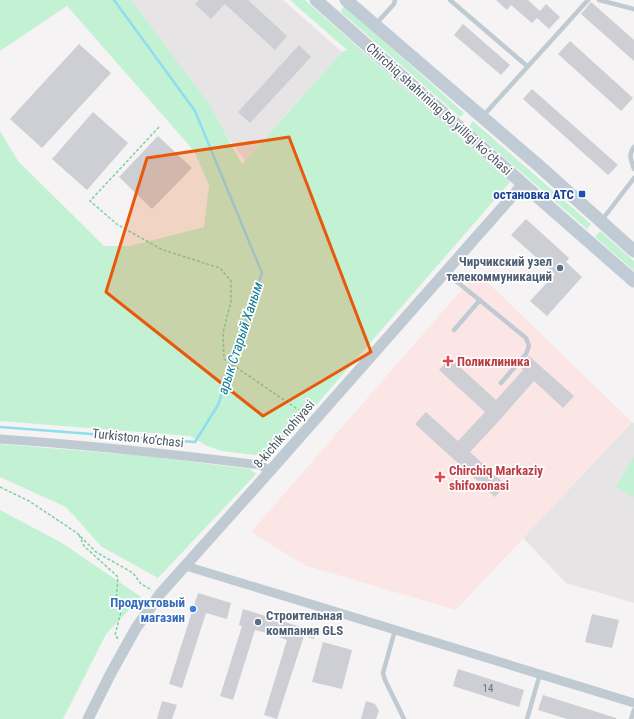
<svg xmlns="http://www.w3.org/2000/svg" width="634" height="719" font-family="'Roboto Condensed',sans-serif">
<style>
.education{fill:#e6e4e5}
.medical{fill:#fce6e5}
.green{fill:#c2f2d3}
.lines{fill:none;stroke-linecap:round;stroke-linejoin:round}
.stream{stroke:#8edef0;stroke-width:2.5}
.building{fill:#cdcfd5}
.path{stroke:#78d2a3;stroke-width:1.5;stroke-dasharray:3 2;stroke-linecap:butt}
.service{stroke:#c0cad2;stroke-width:4.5}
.minor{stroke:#c0cad2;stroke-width:9}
.tertiary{stroke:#c0cad2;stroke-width:11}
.secondary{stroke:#c0cbd6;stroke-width:13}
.marked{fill:#e8590c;fill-opacity:0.2;stroke:#e8590c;stroke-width:3;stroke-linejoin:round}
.transit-dot{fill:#1a4fb4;stroke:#fff;stroke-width:1.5}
.service-dot{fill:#5c6f8a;stroke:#fff;stroke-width:1.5}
.health-dot{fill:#e0444e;stroke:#fff;stroke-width:1.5}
.shop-dot{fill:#3f7fe0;stroke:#fff;stroke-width:1.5}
.labels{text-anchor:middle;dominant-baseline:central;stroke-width:3.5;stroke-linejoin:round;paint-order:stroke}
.number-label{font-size:11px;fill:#6a747e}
.street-label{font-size:13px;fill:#495661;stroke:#fff}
.transit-label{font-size:13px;font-weight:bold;fill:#164399;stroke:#fff;text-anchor:end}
.service-label{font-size:13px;font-weight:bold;fill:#4e5e75;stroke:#fff;text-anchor:end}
.health-label{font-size:13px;font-weight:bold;fill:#be3a42;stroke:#fff;text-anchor:start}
.shop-label{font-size:13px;font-weight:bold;fill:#366cbe;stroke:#fff;text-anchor:end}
.water-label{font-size:14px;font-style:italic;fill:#0a7b95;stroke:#fff}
</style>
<rect width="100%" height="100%" fill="#f5f3f3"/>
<!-- education -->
<g class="education">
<path d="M124,0h159l59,52 -97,108z"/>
<path d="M632,422l2,1v180l-68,-20 -43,-45z"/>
</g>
<!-- medical -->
<path class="medical" d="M477,272l155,150 -176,188 -152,-45 -53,-33z"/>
<!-- green -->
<g class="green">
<path d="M0,0h131l78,104 33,60 100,-112 5,-2 -57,-50h15l205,182 -239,275 -49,-6 -17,-6 -15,-9 -190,-15v-290l18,30 86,85h26l74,-19 5,-42 -15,-34 -127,-145 -67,45z"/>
<path d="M343,7h3l118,106 -4,4 -119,-105z"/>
<path d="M473,121l118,103 -4,5 -118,-102z"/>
<path d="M600,231l34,30v10l-39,-34z"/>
<path d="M0,444l146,12 104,13 6,5 -98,104 -56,-31 -36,-40 -66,-30z"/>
<path d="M634,456v41l-18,-10z"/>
<path d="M0,510l62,33 79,54 -35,37 -43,85h-63z"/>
</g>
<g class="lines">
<!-- stream -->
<path class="stream" d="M0,427l195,15 23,-37 44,-132 -67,-162 -81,-111"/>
</g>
<!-- building -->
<g class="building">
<path d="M199,0h49l39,36 -12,14 -50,-46 -14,15 -16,-15z"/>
<path d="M496,0h32l12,11 6,-7 14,13 -11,12 -12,-11 -5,5 -21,-18 -4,5z"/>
<path d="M591,2l43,38v21l-53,-47z"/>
<path d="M463,24l47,41 -9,10 -47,-40z"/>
<path d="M570,41l63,57 -12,13 -63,-57z"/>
<path d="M79,44l32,29 -69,75 -32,-29z"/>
<path d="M299,45l12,12 -61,66 -12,-11z"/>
<path d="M532,89l86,76 -10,10 -85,-76z"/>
<path d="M93,112l35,31 -41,47 -35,-31z"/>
<path d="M158,136l34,32 -40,41 -33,-32z"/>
<path d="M526,219l43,39 -3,4 16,15 -35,39 -17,-15 25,-27 -44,-39z"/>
<path d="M529,356l45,40 -11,12 -29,-27 -37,42 -27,29 36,33 -11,12 -80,-73 11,-12 32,29 27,-29 -46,-42 11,-12 46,42 27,-30 -3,-3z"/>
<path d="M198,593l33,10 -4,16 -21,-6 -24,75 -13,-4z"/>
<path d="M243,609l74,23 -3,7 -10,-3 -27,83 -13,-4 23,-75 -8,-3v-1l-24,-6 -22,70 -13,-4 22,-70 -3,-1z"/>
<path d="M592,614l27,6 -7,28 -27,-6z"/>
<path d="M323,642l29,8 -10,39 -30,-7z"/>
<path d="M458,669l66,21 -5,17 -66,-21z"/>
<path d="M543,695l73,23v1h-49l-29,-9z"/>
<path d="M162,701l15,4 -5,14h-15z"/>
<path d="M366,701l9,3 4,7 -3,8h-15z"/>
</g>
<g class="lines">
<!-- path -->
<g class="path">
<path d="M159,127l-69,74 28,24 45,25 57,18 11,13v20l-8,32 1,26 82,56"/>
<path d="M0,487l29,14 48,32 19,19 37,21 8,11 11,6"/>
<path d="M79,535l5,11 34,31 -2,25 5,10 -6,23 4,5"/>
</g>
<!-- service -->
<g class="service">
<path d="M450,0l77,66"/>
<path d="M599,0l35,9"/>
<path d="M375,25l19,-21 1,-4"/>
<path d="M483,116l105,-116"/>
<path d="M634,147c-6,7 -3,14 0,22"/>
<path d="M602,220l32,-42"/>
<path d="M445,272l81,66 3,8 -3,8 -25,29"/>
<path d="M454,330l26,-30"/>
<path d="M395,630l-12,43 2,7 19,39"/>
<path d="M527,719l13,-45"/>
<path d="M631,719l3,-9"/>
</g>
<!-- minor -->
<g class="minor">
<path d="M0,439c87,6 173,15 260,26l10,6"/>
<path d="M186,566l448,137"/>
</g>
<!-- tertiary -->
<path class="tertiary" d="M88,719l23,-46 25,-45 24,-34 110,-123 253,-287"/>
<!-- secondary -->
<g class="secondary">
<path d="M316,0l207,184 111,97"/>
<path d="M346,0l192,165 96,86"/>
</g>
</g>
<!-- marked area -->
<path class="marked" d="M289,137l82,215 -108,64 -157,-124 41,-134z"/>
<!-- markers -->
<rect class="transit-dot" x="578" y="190" width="8" height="8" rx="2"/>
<g class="service-dot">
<circle cx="560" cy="268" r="4"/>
<circle cx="258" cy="622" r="4"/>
</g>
<g class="health-dot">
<path d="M446 355h4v4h4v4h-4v4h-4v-4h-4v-4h4z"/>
<path d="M438 471h4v4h4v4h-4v4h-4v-4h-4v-4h4z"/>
</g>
<circle class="shop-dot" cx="193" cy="609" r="4"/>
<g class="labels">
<!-- number labels -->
<g class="number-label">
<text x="488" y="688">14</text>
</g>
<!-- street labels -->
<g class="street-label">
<text transform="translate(439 109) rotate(42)">Chirchiq shahrining 50 yilligi koʻchasi</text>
<text transform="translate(284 434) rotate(-49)">8-kichik nohiyasi</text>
<text transform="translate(138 438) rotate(6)">Turkiston ko‘chasi</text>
</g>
<!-- transit labels -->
<g class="transit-label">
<text x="574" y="194">остановка АТС</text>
</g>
<!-- service labels -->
<g class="service-label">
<text x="552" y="261">Чирчикский узел<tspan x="552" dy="15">телекоммуникаций</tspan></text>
<text x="266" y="615" text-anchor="start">Строительная<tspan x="266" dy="15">компания GLS</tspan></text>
</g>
<!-- health labels -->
<g class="health-label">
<text x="457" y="361">Поликлиника</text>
<text x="449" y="470">Chirchiq Markaziy<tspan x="449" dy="15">shifoxonasi</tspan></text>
</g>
<!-- shop labels -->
<g class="shop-label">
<text x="185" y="602">Продуктовый<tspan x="185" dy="15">магазин</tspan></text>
</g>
<!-- water labels -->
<g class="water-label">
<text transform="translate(240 338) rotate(-72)">арык Старый Ханым</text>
</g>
</g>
</svg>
